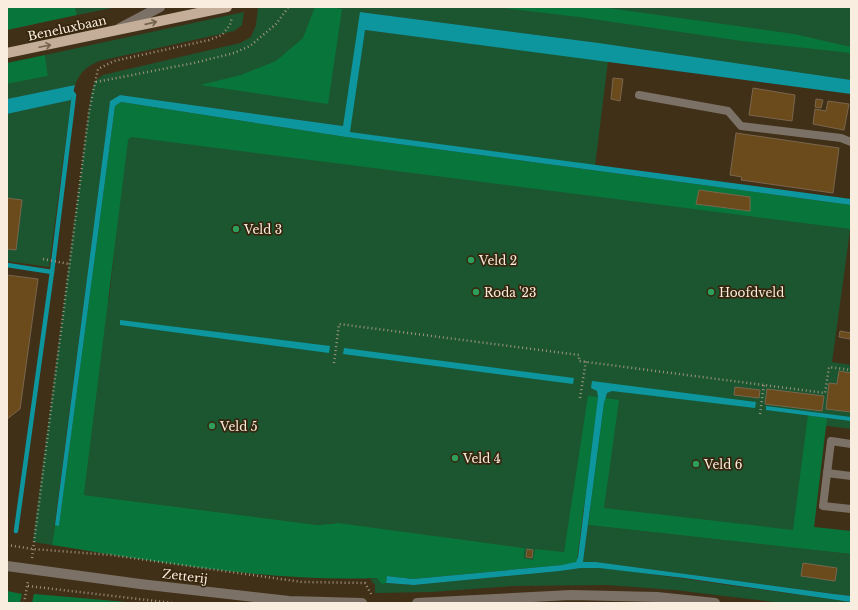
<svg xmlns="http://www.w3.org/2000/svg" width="858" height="610" font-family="'Libre Baskerville',serif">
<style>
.green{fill:#1b5630}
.forest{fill:#08763b}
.water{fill:#0d969d}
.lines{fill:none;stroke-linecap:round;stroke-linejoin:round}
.stream{stroke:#0d969d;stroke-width:4.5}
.building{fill:#6b4a1b;stroke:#7a664d}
.path{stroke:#a29481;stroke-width:2.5;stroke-dasharray:1 3;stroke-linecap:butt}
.service{stroke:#7c7167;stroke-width:8}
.tertiary{stroke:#7c7167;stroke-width:10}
.primary{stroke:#c4ad99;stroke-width:10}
.oneway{stroke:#76634d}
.leisure-dot{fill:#2e9e5b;stroke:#37260e;stroke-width:1.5}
.labels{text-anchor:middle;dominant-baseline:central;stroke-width:3.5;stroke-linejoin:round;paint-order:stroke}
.street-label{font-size:12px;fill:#f9eddf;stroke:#37260e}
.poi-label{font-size:12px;fill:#f9eddf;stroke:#37260e;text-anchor:start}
</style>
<rect width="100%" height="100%" fill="#413018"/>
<!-- green -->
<g class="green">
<path d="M75,7h42l-40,8z"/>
<path d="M258,7h593v73l-252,-37 -238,-31 -18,114 -223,-31 -10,6 -58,444 -19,-3 58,-448 4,-13 8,-6 137,-32 11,-6 5,-12z"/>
<path d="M244,12l-2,13 -8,6 -135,30c-14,7 -18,10 -24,24l-68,14v-15l41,-8 -3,-21z"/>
<path d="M364,30l244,31 -13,105 -246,-34z"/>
<path d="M71,100l-22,167 -42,-6v-147z"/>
<path d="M128,130l723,93 -19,139 19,3v64l-38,-5 -18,111 -223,-31 -8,49 -29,-4 -1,11 -10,-2 1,-10 -189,-25 -18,2 -234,-30 24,-196h1z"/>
<path d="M588,525l263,29v42l-255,-34 -12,1 -1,-1z"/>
<path d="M581,568h18l29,3 223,31v1h-69l-107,-13 -68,-5 -95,1 -81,6 -56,1v-8l-5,-6 7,-1 5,5 32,2 146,-14z"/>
</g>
<!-- forest -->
<g class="forest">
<path d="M7,7h68l2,8 -70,15z"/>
<path d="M315,7h13l14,2 -14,95 -128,-19 41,-10 35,-14 27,-23z"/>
<path d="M504,7l104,1 186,26 57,13v6l-109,-12 -163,-24 -75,-9z"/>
<path d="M45,55l3,21 -41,8v-21z"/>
<path d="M121,102l225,35 505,68v24l-720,-92 -3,3 -44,355 234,30 20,-2 187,25 -1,10 9,2 2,-11 29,3 24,-156 10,1 -21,164 -4,3 -160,15 -26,-3 -1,7 -4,1 -5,-6c-109,4 -218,-16 -325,-33l3,-20h4l56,-419z"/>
<path d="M605,398l14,2 -15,108 189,22 15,-115 19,3 -13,109 37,4v23l-263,-29z"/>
<path d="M7,591l15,3 -2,9h-13z"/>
<path d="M34,594l104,9h-106z"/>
</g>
<!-- water -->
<g class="water">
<path d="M360,12l239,31 252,37v14l-486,-64 -15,102 501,67v6l-505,-68 -225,-35 -6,4 -56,420 -4,-1 55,-424 10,-6 223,31z"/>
<path d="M75,85l-4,15 -64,14v-15z"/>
<path d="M120,320l210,26 -1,7 -209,-28z"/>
<path d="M344,348l230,30 -1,6 -230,-30z"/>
<path d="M592,381l164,21 -1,6 -143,-17 -5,2 -3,10 -21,159h13l238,32 17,2v6l-167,-24 -85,-10h-18l-21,3 -146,14 -28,-2 1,-7 26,3 149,-14 14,-3 2,-5 20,-160 -1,-6 -6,-3z"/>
<path d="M766,406l85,11v4l-85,-11z"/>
</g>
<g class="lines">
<!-- stream -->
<g class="stream">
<path d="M7,265l45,7 -36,259"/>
<path d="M52,272l22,-177 -3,-4"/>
</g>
</g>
<!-- building -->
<g class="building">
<path d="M613,78l10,1 -3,22 -9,-2z"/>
<path d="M753,88l42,7 -3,26 -43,-6z"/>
<path d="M816,99l7,1 -2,8 -6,-1z"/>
<path d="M828,101l21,3 -5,26 -31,-6 2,-15 11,2z"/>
<path d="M736,133l103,15 -6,45 -92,-13 1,-3 -12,-2z"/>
<path d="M699,190l51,7v14l-54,-7z"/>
<path d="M7,198l15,2 -6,50 -9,-1z"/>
<path d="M7,275l31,4 -18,130 -13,10z"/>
<path d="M840,331l11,2 -1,6 -11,-2z"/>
<path d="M839,371l12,2v39l-25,-3 3,-26 8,1z"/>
<path d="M735,387l25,3 -1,8 -25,-3z"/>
<path d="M767,389l57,7 -2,15 -57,-7z"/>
<path d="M527,549l6,1 -1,8 -6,-1z"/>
<path d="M803,563l34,5 -2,13 -34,-5z"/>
</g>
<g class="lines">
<!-- path -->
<g class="path">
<path d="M96,82l98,-19 40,-10 16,-7 26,-22 12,-16"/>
<path d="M43,259l26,5"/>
<path d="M334,363l5,-39 240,31v6l246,32 4,-26 22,3"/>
<path d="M580,398l6,-37"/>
<path d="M760,414l4,-30"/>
<path d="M7,545l26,4 78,6 191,27 63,1 6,11"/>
<path d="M32,558l57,-446 9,-43 16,-8 68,-15 27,-6 13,-5 8,-10 2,-8"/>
<path d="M28,586l145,17"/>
<path d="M24,603l4,-22"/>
</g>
<!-- service -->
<g class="service">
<path d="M639,95l89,16 13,15 100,12 10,4"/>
<path d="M851,444l-20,-3 -8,65 28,3"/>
<path d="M827,473l24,3"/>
</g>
<!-- tertiary -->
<g class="tertiary">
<path d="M120,28l40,-21"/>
<path d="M7,566l133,18 149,17 73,2"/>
<path d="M417,603l154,-8 86,2 58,6"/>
</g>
<!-- primary -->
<path class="primary" d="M7,53l220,-46"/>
</g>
<!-- one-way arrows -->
<defs><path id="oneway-shaft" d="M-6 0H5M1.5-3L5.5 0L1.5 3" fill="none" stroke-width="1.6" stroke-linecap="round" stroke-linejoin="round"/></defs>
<g class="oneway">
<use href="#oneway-shaft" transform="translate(151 23) rotate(-13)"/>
<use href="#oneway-shaft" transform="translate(45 46) rotate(-12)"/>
</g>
<!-- markers -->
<g class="leisure-dot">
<circle cx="236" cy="229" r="4"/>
<circle cx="471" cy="260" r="4"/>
<circle cx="476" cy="292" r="4"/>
<circle cx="711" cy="292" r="4"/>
<circle cx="212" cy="426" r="4"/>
<circle cx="455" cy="458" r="4"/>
<circle cx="696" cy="464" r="4"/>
</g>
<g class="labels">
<!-- street labels -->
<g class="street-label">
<text transform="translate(67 28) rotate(-12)">Beneluxbaan</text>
<text transform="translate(185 576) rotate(7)">Zetterij</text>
</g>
<!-- poi labels -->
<g class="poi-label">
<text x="244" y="229">Veld 3</text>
<text x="479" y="260">Veld 2</text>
<text x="484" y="292">Roda '23</text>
<text x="719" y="292">Hoofdveld</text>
<text x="220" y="426">Veld 5</text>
<text x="463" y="458">Veld 4</text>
<text x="704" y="464">Veld 6</text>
</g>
</g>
<!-- border -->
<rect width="858" height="610" fill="none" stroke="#f9eddf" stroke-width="16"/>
</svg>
